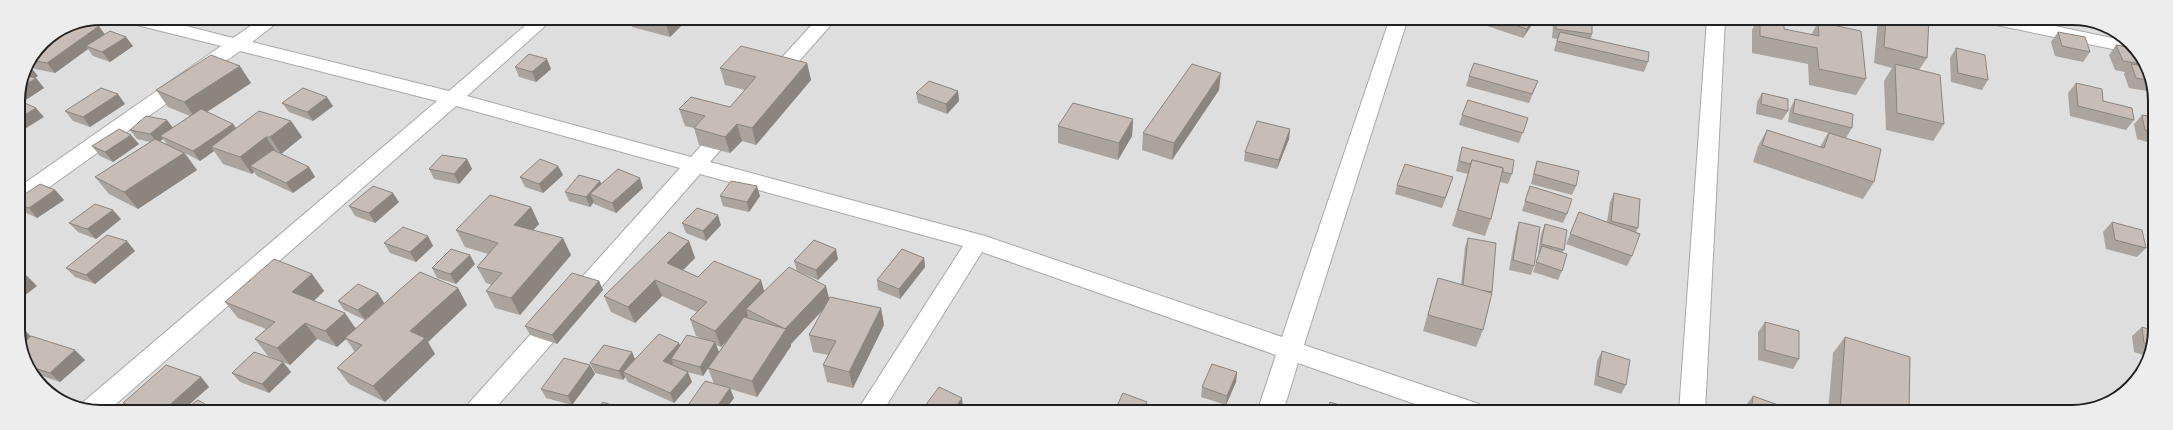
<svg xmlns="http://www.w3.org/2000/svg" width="2173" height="430" font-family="'Varela Round',sans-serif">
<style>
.residential{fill:#dfdede}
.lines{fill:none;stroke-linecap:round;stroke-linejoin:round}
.minor-casing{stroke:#a8a8a8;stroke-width:2}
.minor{fill:#fff;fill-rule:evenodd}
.wall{fill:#aba39d;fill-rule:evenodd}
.shaded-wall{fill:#8b847f}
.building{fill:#c7bdb6;stroke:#8b847f}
.rim{fill:none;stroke:#212121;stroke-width:2}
</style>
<rect width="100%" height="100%" fill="#f2eee7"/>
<!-- residential -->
<path class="residential" d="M101,18l1982,1 48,23 22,43 1,255 -8,26 -19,25 -50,21 -1987,-1 -44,-20 -26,-46 -2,-244 6,-32 18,-27 27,-18z"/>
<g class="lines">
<defs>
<g id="minor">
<path d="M123,18h32l78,20 29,-20h21l-31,24 197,49 85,-73h20l-87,78 224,61 32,-36 7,-2 7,2 3,5 -3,5 -27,31 275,74 297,101 108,-319h18l-104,327 175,59 4,8h-45l-140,-49 -15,49h-26l19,-57 -294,-103 -99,159h-26l106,-165 -263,-72 -207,237h-28l4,-8 211,-235 -224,-62 -348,305h-18l-10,-4 2,-4 355,-302 -197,-50 -213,152 -8,3v-19l202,-141 -96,-24z"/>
<path d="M818,18h19l-59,67 -7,2 -7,-2 -3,-4 3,-4z"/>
<path d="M1707,19h18l-20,393h-26z"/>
<path d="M1987,19h34l110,23 6,12 -141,-29 -7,-2z"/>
</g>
</defs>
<!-- minor casing -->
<use href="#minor" class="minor-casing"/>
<!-- minor -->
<use href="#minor" class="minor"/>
</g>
<!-- wall -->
<g class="wall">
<path d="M590,18h19l-5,4z"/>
<path d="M629,18h60l-19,19 -38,-10z"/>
<path d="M1468,19h20l-3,6 -18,-4z"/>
<path d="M1489,19h44l-2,7 -8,12 -36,-12z"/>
<path d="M1556,19h16l20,15 -1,5 57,23 -4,10 -90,-21 3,-12 -5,-1 1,-12z"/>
<path d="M1757,19h27v10l27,6 7,-13 48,57 -10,16 -47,-10 -1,-21 -56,-11v-23z"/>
<path d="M1878,19h51l-2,39 -8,12 25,54 -11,17 -47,-11 -2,-49 8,-13 -18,-5z"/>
<path d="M2058,32l32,20 -7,10 -28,-6 -4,-14z"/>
<path d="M105,35l28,11 -23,16 -17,-6 -5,-7 -33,24 -20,-4 -2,-3 -6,-2 15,-22 6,3z"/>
<path d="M2116,45l18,3 19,37v7l-24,-4 -5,-14 1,-2 -10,-2 -6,-15z"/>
<path d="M1956,48l32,32 -6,10 -31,-8 -1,-24z"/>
<path d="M807,63l4,17 -55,65 -14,-4 -12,12 -31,-8 -5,-17 -9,-2 -6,-17 51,-2 15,-17 -20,-5 -5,-17z"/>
<path d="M515,67l36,2 -15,13 -17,-5z"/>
<path d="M24,69l14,7 -4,2h2l8,10 -20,13 -6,-2z"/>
<path d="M1469,76l69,5 -9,22 -63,-17z"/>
<path d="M251,83l-44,29 26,12 3,4 55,-7 11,16 -21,17 28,13 6,10 -22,16 -36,-17 -3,-4 -2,2 -29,-10 -9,-13 -14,10 -15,-8 12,17 -59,39 -29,-15 -14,-17 55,-35 -13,-3 -7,-9 43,-2 17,-12 -22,-9 -12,-17zM163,139l4,5 -7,-3z"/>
<path d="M2076,83l27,18 31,19 -8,10 -56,-14 -2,-23z"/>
<path d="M1219,90l-47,70 -30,-10 1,-17z"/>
<path d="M958,91l1,10 -12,13 -29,-11 -2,-10z"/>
<path d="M1762,93l26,18 -6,9 -26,-6 1,-12z"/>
<path d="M1795,99l57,29 -6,10 -7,-2 35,46 -11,17 -110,-37 5,-16 9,-16 53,17 8,-14 -40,-11 2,-13z"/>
<path d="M282,103l51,3 -20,15 -24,-9z"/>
<path d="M125,104l-35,23 -17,-6 -8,-10z"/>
<path d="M1462,115l66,3 -9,25 -60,-18z"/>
<path d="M2142,115l11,2 1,27 -17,-5 -3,-15z"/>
<path d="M1133,119l-1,17 -14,24 -60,-17v-17z"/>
<path d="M1290,129l-1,10 -12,30 -33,-8 1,-9z"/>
<path d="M139,144l-26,18 -13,-6 -8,-10z"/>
<path d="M1462,147l50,27 -4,10 -8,-2 -9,37 -6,17 -33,-10 16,-52 -12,-3z"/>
<path d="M467,159l5,10 -13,15 -25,-5 -5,-10z"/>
<path d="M1537,161l39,25 -4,9 -41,-11 3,-14z"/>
<path d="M558,166l5,9 -20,18 -18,-6 -5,-10z"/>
<path d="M600,181l1,3 42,4 -27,25 -22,-9v-2l-4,5 -21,-6 -4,-9z"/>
<path d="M1397,185l53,2 -8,21 -47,-14z"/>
<path d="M1530,186l37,28 -4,9 -41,-12z"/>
<path d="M55,190l9,10 -27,18 -15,-7 -3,-3v-10z"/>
<path d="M1614,193l24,35 -2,4 -4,24 -5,10 -61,-22 13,-32 28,10 3,-20z"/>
<path d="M720,196h40l-11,16 -26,-6z"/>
<path d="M399,202l-24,21 -20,-7 -6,-10z"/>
<path d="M531,207l8,17 -6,6 38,25 -51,60 -25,-7 -9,-17 6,-6 -6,-2 -9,-16 11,-13 -23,-7 -9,-17z"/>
<path d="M121,219l-25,20 -18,-7 -9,-9z"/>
<path d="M1519,222l15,44 -3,9 -22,-5 7,-38z"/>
<path d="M2112,222l34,26 -9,9 -31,-8 -3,-17z"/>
<path d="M682,223l39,2 -15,16 -20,-8z"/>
<path d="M1545,224l19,26 -2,2v19l-4,9 -25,-8 6,-18 -1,-1 3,-19z"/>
<path d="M428,236l5,10 -17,16 -26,-9 -6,-10z"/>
<path d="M1468,238l24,54 -9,38 -7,17 -53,-16 10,-36 5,-17 23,7 4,-38z"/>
<path d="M689,241l6,17 -12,12 15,7 66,14 65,7 52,10 3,17 -31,63 -26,-6 -4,-17 5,-10 -15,-3 -4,-17 14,-25 -32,34v2l-34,51 -27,-8 4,9 -10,13h-40l30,-27 -6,-16 -5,8 -16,-4 5,10 -18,21 -46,-21 -3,-5 -2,3 -28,-7 -5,-10 42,-11 3,7 68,-20 -7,-3 -6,-17 7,-7 -35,-16 -27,27 -24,-11 -7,-16zM726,341l-12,18 5,-7 -3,-7 5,2z"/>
<path d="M135,251l-40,33 -20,-7 -9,-9z"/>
<path d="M924,258l1,9 -25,32 -22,-9 -1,-10z"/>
<path d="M838,259l-20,21 -21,-9 -3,-10z"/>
<path d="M475,264l-19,20 -19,-6 -5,-10z"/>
<path d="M312,274l12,17 -10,10 42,27 102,-40 9,17 -39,37 7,12 -50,48 -36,-18 -12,-16 18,-16 -9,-13 -9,8 -20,-8 -27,26 -22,-9 -13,-17 11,-10 -28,-11 -13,-16z"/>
<path d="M599,281l4,9 -46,54 -27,-9 -5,-9z"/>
<path d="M378,293l6,10 -19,17 -21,-10 -6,-9z"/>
<path d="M1765,322l34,37 -6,10 -35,-9v-28z"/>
<path d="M2142,327l12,13 -5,17 -15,-5 -2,-16z"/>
<path d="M22,328l10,9 53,23 -25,22 -24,-8 -16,-29z"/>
<path d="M1845,337l64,75h-81l5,-59z"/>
<path d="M1602,351l24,34 -5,9 -27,-9 3,-24z"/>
<path d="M283,362l8,10 -22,21 -29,-11 -8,-9z"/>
<path d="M590,365l5,9 -23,31 -26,-7 -5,-9z"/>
<path d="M1237,372l-1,10 -10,23 -25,-8 1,-10z"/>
<path d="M201,377l8,10 -27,24h-50l-9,-8z"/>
<path d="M1753,396l45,16h-52v-7z"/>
</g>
<!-- shaded-wall -->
<g class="shaded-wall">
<path d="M603,18h6l-5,4z"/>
<path d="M667,18h22l-19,19 -5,-16z"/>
<path d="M1533,19l-2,7 -8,12 4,-9z"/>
<path d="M99,26l7,10 -20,10 2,3 -33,24 -8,-10z"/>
<path d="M126,37l7,9 -23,16 -8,-10z"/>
<path d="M47,44l7,9 -23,7 7,-11z"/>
<path d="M547,59l4,10 -15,13 -4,-10z"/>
<path d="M807,63l4,17 -55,65 -4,-17z"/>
<path d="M30,66l8,10 -17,10 3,-17z"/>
<path d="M240,66l11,17 -55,36 -12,-17z"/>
<path d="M1221,73l-2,17 -47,70 2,-17z"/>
<path d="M36,78l8,10 -20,13 -5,-6 2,-7z"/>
<path d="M958,91l1,10 -12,13 -1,-10z"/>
<path d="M118,94l7,10 -35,23 -7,-10z"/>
<path d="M327,97l6,9 -20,15 -6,-9z"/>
<path d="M36,108l8,9 -26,16v-14z"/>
<path d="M1133,119l-1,17 -14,24 1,-17z"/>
<path d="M167,120l7,9 -14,7 3,3 -5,4 -8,-9z"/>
<path d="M291,121l11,16 -21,17 -11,-17z"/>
<path d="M233,124l7,10 -29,13 3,4 -14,10 -7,-10z"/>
<path d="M737,124l5,17 -12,12 -5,-16z"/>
<path d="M1290,129l-1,10 -12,30 2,-9z"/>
<path d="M131,135l8,9 -26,18 -8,-10z"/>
<path d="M266,137l11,16 -27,13 4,6 -2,2 -12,-17z"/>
<path d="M184,153l13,17 -59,39 -14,-17z"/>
<path d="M467,159l5,10 -13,15 -5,-10z"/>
<path d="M558,166l5,9 -20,18 -4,-9z"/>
<path d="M309,167l6,10 -22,16 -7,-10z"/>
<path d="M640,178l3,10 -27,25 -4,-10z"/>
<path d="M600,181l4,9 -14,4 4,8 -4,5 -4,-10z"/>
<path d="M757,186l3,10 -11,16 -2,-10z"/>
<path d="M55,190l9,10 -27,18 -8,-10z"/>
<path d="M393,193l6,9 -24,21 -6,-10z"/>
<path d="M531,207l8,17 -17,18 -8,-17z"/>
<path d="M113,210l8,9 -25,20 -9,-10z"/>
<path d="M718,215l3,10 -15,16 -3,-10z"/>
<path d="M428,236l5,10 -17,16 -6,-10z"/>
<path d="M563,238l8,17 -51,60 -9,-17z"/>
<path d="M127,241l8,10 -40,33 -9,-9z"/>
<path d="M689,241l6,17 -22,22 -6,-17z"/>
<path d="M836,249l2,10 -20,21 -2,-10z"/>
<path d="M470,255l5,9 -19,20 -6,-10z"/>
<path d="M924,258l1,9 -25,32 -1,-10z"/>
<path d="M19,268l18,18 -18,14z"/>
<path d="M312,274l12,17 -19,18 -13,-17z"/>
<path d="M655,280l7,16 -27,27 -7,-16z"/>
<path d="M761,280l5,17 -20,12 2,7 -27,31 -6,-16z"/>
<path d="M599,281l4,9 -46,54 -5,-9z"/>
<path d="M826,286l4,16 -39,42v2l-34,51 -5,-16 33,-52z"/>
<path d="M458,288l9,17 -39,37 7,12 -50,48 -12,-16 37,-55z"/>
<path d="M378,293l6,10 -19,17 -7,-10z"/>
<path d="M881,308l3,17 -31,63 -4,-16z"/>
<path d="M345,313l11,16 -11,9 1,1 -9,8 -12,-16z"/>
<path d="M305,323l12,16 -27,26 -13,-17z"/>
<path d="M22,328l17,16 -14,11 -5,-10v-15z"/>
<path d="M715,342l4,10 -16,24 -3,-9z"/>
<path d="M679,343l4,9 -12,7 2,4 -6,7 -4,-9z"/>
<path d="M75,350l10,10 -25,22 -10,-9z"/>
<path d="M632,352l4,10 -13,10 2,5 -2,3 -4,-9z"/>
<path d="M283,362l8,10 -22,21 -7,-9z"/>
<path d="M590,365l5,9 -23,31 -4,-9z"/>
<path d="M688,372l4,10 -18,21 -4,-10z"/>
<path d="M1237,372l-1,10 -10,23 1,-9z"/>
<path d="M201,377l8,10 -27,24h-19z"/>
<path d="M730,388l4,10 -10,13h-10z"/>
<path d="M962,398l1,9 -3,5h-8z"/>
<path d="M1147,402l-1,10h-4z"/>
</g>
<!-- building -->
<g class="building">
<path d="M655,18h12l-2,3z"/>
<path d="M1496,19h37l-6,10z"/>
<path d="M1556,19h16l20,3v12l-36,-5z"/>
<path d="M1760,19h24v10l35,7 -1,-14 43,9 5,48 -47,-10 -2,-21 -57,-12z"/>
<path d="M1886,19h43l-2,39 -43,-11z"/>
<path d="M80,22l19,4 -52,37 -16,-3 3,-6z"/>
<path d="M110,31l16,6 -24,15 -16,-6z"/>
<path d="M1560,32l89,20 -1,10 -91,-21z"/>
<path d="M2058,32l27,5 5,15 -28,-6z"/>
<path d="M42,42l5,2 -9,5z"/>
<path d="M2116,45l18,3 8,16 -19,-3z"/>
<path d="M741,46l66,17 -55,65 -15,-4 -12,13 -31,-9 11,-12 -26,-7 12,-12 39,10 26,-30 -36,-9z"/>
<path d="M1956,48l29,7 3,25 -30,-7z"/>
<path d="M529,54l18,5 -15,13 -17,-5z"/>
<path d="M211,55l29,11 -56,36 -28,-12z"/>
<path d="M1474,63l64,18 -6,13 -63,-18z"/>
<path d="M1192,64l29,9 -47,70 -31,-10z"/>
<path d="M1895,64l45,11 4,49 -47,-11z"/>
<path d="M2131,64l13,2 7,15 -15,-3z"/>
<path d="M27,65l3,1 -6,3z"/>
<path d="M23,75l13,3 -15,10z"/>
<path d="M929,81l29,10 -12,13 -30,-11z"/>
<path d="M2076,83l26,6 1,12 29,7 2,12 -56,-14z"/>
<path d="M101,88l17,6 -35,23 -18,-6z"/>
<path d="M303,88l24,9 -20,15 -25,-9z"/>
<path d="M1762,93l26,6v12l-27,-7z"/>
<path d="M1795,99l58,15 -1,14 -59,-15z"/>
<path d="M18,100l18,8 -18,11z"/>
<path d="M1468,100l60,18 -5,15 -61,-18z"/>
<path d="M1073,103l60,16 -14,24 -61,-17z"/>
<path d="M201,109l32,15 -40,27 -33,-15z"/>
<path d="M259,111l32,10 -21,16h-4l-26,20 -29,-10z"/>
<path d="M2142,115l11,2 1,15 -9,-2z"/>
<path d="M146,116l21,4 -17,14 -20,-4z"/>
<path d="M1257,121l33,8 -11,31 -34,-8z"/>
<path d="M119,129l12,6 -26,17 -13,-6z"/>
<path d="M1767,130l57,18 5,-15 52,16 -7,33 -112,-37z"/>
<path d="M155,139l29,14 -60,39 -29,-15z"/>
<path d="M1462,147l52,13 -2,14 -9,-2v-4l-31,-8 -1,4 -12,-3z"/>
<path d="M273,150l36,17 -23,16 -36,-17z"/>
<path d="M442,155l25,4 -13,15 -25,-5z"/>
<path d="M540,159l18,7 -19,18 -19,-7z"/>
<path d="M1472,160l31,8 -12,51 -33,-9z"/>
<path d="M1537,161l42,10 -3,15 -42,-12z"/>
<path d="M1405,164l48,13 -8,21 -48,-13z"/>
<path d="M618,169l22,9 -28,25 -22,-9z"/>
<path d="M579,175l21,6 -14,16 -21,-5z"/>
<path d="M731,181l26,5 -10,16 -27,-6z"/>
<path d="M40,184l15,6 -26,18 -10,-4v-6z"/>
<path d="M373,186l20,7 -24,20 -20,-7z"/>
<path d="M1530,186l42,13 -5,15 -42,-13z"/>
<path d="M1614,193l26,6 -2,29 -27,-7z"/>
<path d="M490,195l41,12 -17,18 49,13 -52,60 -25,-7 16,-18 -25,-6 21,-24 -42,-13z"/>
<path d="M95,204l18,6 -26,19 -18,-6z"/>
<path d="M697,208l21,7 -15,16 -21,-8z"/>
<path d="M1579,212l61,22 -8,22 -62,-22z"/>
<path d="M1519,222l21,5 -6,39 -21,-6z"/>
<path d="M2112,222l30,8 4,18 -31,-8z"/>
<path d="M1545,224l22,6 -3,20 -23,-6z"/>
<path d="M403,227l25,9 -18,16 -26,-9z"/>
<path d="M669,232l20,9 -22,22 31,14 16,-16 47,19 -46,51 -25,-12 17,-17 -52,-22 -27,27 -24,-11z"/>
<path d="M107,235l20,6 -41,34 -20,-7z"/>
<path d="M1468,238l28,5 -4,49 -14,-2 -15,-5z"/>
<path d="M814,240l22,9 -20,21 -22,-9z"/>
<path d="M1542,246l25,8 -5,17 -26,-9z"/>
<path d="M451,249l19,6 -20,19 -18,-6z"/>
<path d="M902,249l22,9 -25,31 -22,-9z"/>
<path d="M274,259l38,15 -20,18 53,21 -20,18 -20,-8 -28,25 -22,-9 20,-17 -50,-20z"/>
<path d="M789,267l37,19 -41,43 -39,-20z"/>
<path d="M420,272l38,16 -48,43 15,7 -52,48 -36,-18 25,-23 -17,-7z"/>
<path d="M572,273l27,8 -47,54 -27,-9z"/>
<path d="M1438,278l54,15 -9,37 -55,-15z"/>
<path d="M358,284l20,9 -20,17 -20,-9z"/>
<path d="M830,297l51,11 -32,64 -26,-7 13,-24 -27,-6z"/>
<path d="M744,317l42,12 -34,52 -44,-13z"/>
<path d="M1765,322l34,9v28l-34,-9z"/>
<path d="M20,327l2,1 -2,2z"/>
<path d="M2142,327l12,4v9l-1,5 -9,-2z"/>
<path d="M659,334l20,9 -16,18 25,11 -18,21 -47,-21z"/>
<path d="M687,335l28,7 -15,25 -29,-8z"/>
<path d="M31,336l44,14 -25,23 -18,-6 -12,-21z"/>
<path d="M1845,337l65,20 -1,55h-69z"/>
<path d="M604,345l28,7 -13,19 -29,-8z"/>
<path d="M1602,351l28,9 -4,25 -28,-9z"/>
<path d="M254,352l29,10 -21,22 -30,-11z"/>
<path d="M564,358l26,7 -22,31 -27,-7z"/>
<path d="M1212,364l25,8 -10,24 -25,-9z"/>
<path d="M166,365l35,12 -38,34h-18l-22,-8z"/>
<path d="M705,381l25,7 -16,23h-30z"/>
<path d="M939,387l23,11 -10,14h-26l-4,-2z"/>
<path d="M1123,393l24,9 -5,10h-28z"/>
<path d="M1753,396l45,16h-47z"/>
<path d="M198,400l19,11h-34z"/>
<path d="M603,402l25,9h-33z"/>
<path d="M1330,402l31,10h-34z"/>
<path d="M287,405l12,6h-19z"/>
</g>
<!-- crop -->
<path d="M0 0H2173V430H0ZM101 25H2072A76 76 0 0 1 2148 101V329A76 76 0 0 1 2072 405H101A76 76 0 0 1 25 329V101A76 76 0 0 1 101 25Z" fill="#ededed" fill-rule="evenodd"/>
<path class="rim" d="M101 25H2072A76 76 0 0 1 2148 101V329A76 76 0 0 1 2072 405H101A76 76 0 0 1 25 329V101A76 76 0 0 1 101 25Z"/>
</svg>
